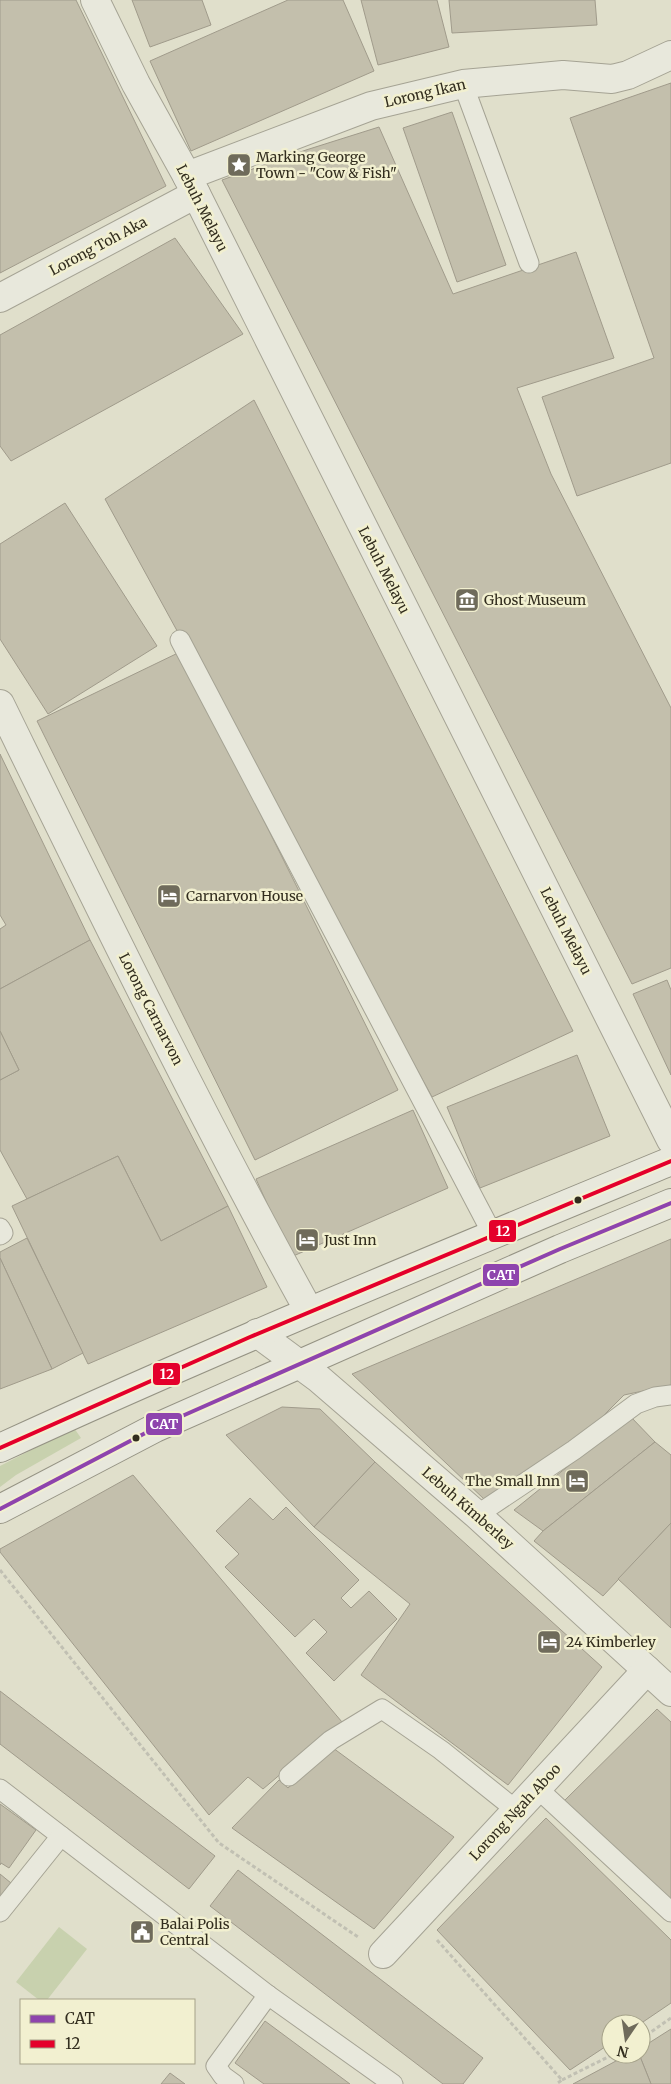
<svg xmlns="http://www.w3.org/2000/svg" width="671" height="2084" font-family="Merriweather,serif">
<style>
.green{fill:#c8d1ae}
.building{fill:#c3bfac;stroke:#a09b8b}
.lines{fill:none;stroke-linecap:round;stroke-linejoin:round}
.service-casing{stroke:#a5a394;stroke-width:21}
.minor-casing{stroke:#a5a394;stroke-width:30}
.secondary-casing{stroke:#959384;stroke-width:30}
.path{stroke:#c1c0b3;stroke-width:3;stroke-dasharray:4 2.5;stroke-linecap:butt}
.service{stroke:#e8e8dc;stroke-width:19}
.minor{stroke:#e8e8dc;stroke-width:28}
.secondary{stroke:#e8e8dc;stroke-width:28}
.bus-1-casing{stroke:#f2f0d0;stroke-width:8}
.bus-2-casing{stroke:#f2f0d0;stroke-width:8}
.bus-1{stroke:#8e44ad;stroke-width:4}
.bus-2{stroke:#e4002b;stroke-width:4}
.bus-dot{fill:#322d1e;stroke:#f2f0d0;stroke-width:2}
.labels{text-anchor:middle;dominant-baseline:central;stroke-width:5;stroke-linejoin:round;paint-order:stroke}
.street-label{font-size:14px;fill:#322d1e;stroke:#f2f0d0}
.poi-label{font-size:14px;fill:#322d1e;stroke:#f2f0d0;text-anchor:start}
.line-badge{stroke:#f2f0d0;stroke-width:2}
.badge-label{font-size:14px;text-anchor:middle;font-weight:bold;fill:#fff}
</style>
<rect width="100%" height="100%" fill="#e0dfcb"/>
<!-- green -->
<g class="green">
<path d="M74,1428l7,10 -65,37 -16,12v-21z"/>
<path d="M59,1927l28,22 -40,51h-8l-23,-18z"/>
</g>
<!-- building -->
<g class="building">
<path d="M0,0h76l90,186 -166,87z"/>
<path d="M132,0h70l9,25 -61,22z"/>
<path d="M288,0h55l31,71 -183,80 -41,-90z"/>
<path d="M361,0h76l12,47 -71,18z"/>
<path d="M449,0h146l2,25 -145,8z"/>
<path d="M671,83v380l-94,33 -35,-99 112,-39 -84,-240z"/>
<path d="M452,112l54,153 -49,17 -54,-154z"/>
<path d="M379,127l74,167 123,-42 38,106 -97,30 34,86 120,234v260l-39,16 -410,-804 84,-30z"/>
<path d="M175,238l68,96 -232,127 -11,-15v-111z"/>
<path d="M254,400l319,631 -141,66 -327,-598z"/>
<path d="M65,503l92,143 -109,68 -48,-75v-95z"/>
<path d="M180,652l218,438 -143,70 -218,-439z"/>
<path d="M0,754l90,186 -90,49v-60l6,-4 -6,-10z"/>
<path d="M90,940l138,266 -67,35 -43,-85 -91,43 -27,-49v-70l19,-10 -19,-39v-42z"/>
<path d="M667,980l4,10v85l-38,-81z"/>
<path d="M0,1031l19,39 -19,10z"/>
<path d="M577,1055l33,81 -130,52 -33,-81z"/>
<path d="M413,1110l35,78 -157,69 -35,-78z"/>
<path d="M118,1156l43,85 67,-35 39,81 -179,77 -76,-158z"/>
<path d="M27,1238l56,115 -31,16 -52,-111v-6z"/>
<path d="M671,1239v146l-47,10 -31,31 -108,74 -133,-126z"/>
<path d="M0,1258l52,111 -52,20z"/>
<path d="M282,1407l38,2 55,53 -61,65 -88,-92z"/>
<path d="M630,1416l25,26 -112,89 -29,-21z"/>
<path d="M655,1442l16,13v68l-68,73 -69,-55 9,-10z"/>
<path d="M375,1462l227,205 -94,118 -147,-110 49,-71 -96,-77z"/>
<path d="M133,1475l209,247 -79,67 -15,-12 -39,38 -209,-263v-3z"/>
<path d="M250,1498l23,22 13,-13 73,73 -18,18 10,10 18,-17 28,28 -63,62 -28,-28 21,-21 -13,-13 -19,18 -70,-70 14,-13 -23,-23z"/>
<path d="M671,1523v105l-53,-49z"/>
<path d="M0,1691l215,165 -26,33 -189,-145z"/>
<path d="M657,1709l14,13v181l-108,-101z"/>
<path d="M333,1748l121,89 -80,92 -142,-101 47,-48 9,8z"/>
<path d="M0,1804l36,26 -27,38 -8,-5 -1,2z"/>
<path d="M546,1818l125,122v63l-31,21h-29v19l-41,27 -133,-140z"/>
<path d="M238,1870l245,188 -20,26h-20l-233,-178z"/>
<path d="M0,1874l11,9 -11,15z"/>
<path d="M265,2021l85,63h-86l-29,-21z"/>
<path d="M671,2029v55h-20l-12,-30h2v-6z"/>
<path d="M629,2054h10l12,30h-78z"/>
<path d="M170,2073l15,11h-24z"/>
</g>
<g class="lines">
<defs>
<g id="service">
<path d="M463,84l66,179"/>
<path d="M180,640l313,595"/>
<path d="M0,1228l3,5 -3,2"/>
<path d="M477,1515l97,-65 62,-46 19,-7 16,-2"/>
<path d="M289,1776l42,-36 51,-31 59,41 75,60"/>
<path d="M537,1788l134,124"/>
<path d="M0,1789l268,206 125,89"/>
<path d="M0,1912l61,-76"/>
<path d="M234,2084l-11,-8 -7,-10 52,-71"/>
</g>
<g id="minor">
<path d="M95,0l41,84 51,92 484,964"/>
<path d="M187,176l184,-70 92,-22 100,-9 49,4 16,-4 43,-20"/>
<path d="M0,298l196,-104"/>
<path d="M0,704c100,204 199,408 309,607"/>
<path d="M257,1333l61,45 159,137 194,177"/>
<path d="M383,1954l264,-284"/>
</g>
<g id="secondary">
<path d="M0,1448c221,-102 446,-194 671,-287"/>
<path d="M0,1509l155,-81 405,-179 111,-46"/>
</g>
</defs>
<!-- service casing -->
<use href="#service" class="service-casing"/>
<!-- minor casing -->
<use href="#minor" class="minor-casing"/>
<!-- secondary casing -->
<use href="#secondary" class="secondary-casing"/>
<!-- path -->
<g class="path">
<path d="M0,1570l219,273 139,94"/>
<path d="M437,1940l125,140 -6,4"/>
<path d="M641,2039l30,-21"/>
<path d="M562,2080l52,-26"/>
</g>
<!-- service -->
<use href="#service" class="service"/>
<!-- minor -->
<use href="#minor" class="minor"/>
<!-- secondary -->
<use href="#secondary" class="secondary"/>
<defs>
<path id="bus-1" d="M0,1509l155,-81 405,-179 111,-46"/>
<path id="bus-2" d="M0,1448l250,-111 421,-176"/>
</defs>
<!-- bus-1 casing -->
<use href="#bus-1" class="bus-1-casing"/>
<!-- bus-2 casing -->
<use href="#bus-2" class="bus-2-casing"/>
<!-- bus-1 -->
<use href="#bus-1" class="bus-1"/>
<!-- bus-2 -->
<use href="#bus-2" class="bus-2"/>
</g>
<!-- icons -->
<defs>
<symbol id="sight-square" viewBox="-11 -11 22 22"><rect x="-9" y="-9" width="18" height="18" rx="4" fill="#6f6b5b" stroke="#f2f0d0"/><path d="M0-6L1.8-2.2L6-1.7L2.9 1.2L3.7 5.4L0 3.3L-3.7 5.4L-2.9 1.2L-6-1.7L-1.8-2.2Z" fill="#fff"/></symbol>
<symbol id="museum-square" viewBox="-11 -11 22 22"><rect x="-9" y="-9" width="18" height="18" rx="4" fill="#6f6b5b" stroke="#f2f0d0"/><path d="M0-6L6-3V-2H-6V-3ZM-5-1h2V3h-2ZM-1-1h2V3h-2ZM3-1h2V3H3ZM-6 4H6V6H-6Z" fill="#fff"/></symbol>
<symbol id="hotel-square" viewBox="-11 -11 22 22"><rect x="-9" y="-9" width="18" height="18" rx="4" fill="#6f6b5b" stroke="#f2f0d0"/><path d="M-6-4.5h1.5V1H6V5H4.5V3h-9V5H-6ZM-4 0a1.8 1.8 0 1 1 3.6 0ZM.5 0V-2.5h3Q6-2.5 6 0Z" fill="#fff"/></symbol>
<symbol id="civic-square" viewBox="-11 -11 22 22"><rect x="-9" y="-9" width="18" height="18" rx="4" fill="#6f6b5b" stroke="#f2f0d0"/><path d="M-.6-6.5H3V-4.5H.6V-3L4-1V1h2V6H-6V1h2V-1L-.6-3ZM-1.2 2.5V6h2.4V2.5Z" fill="#fff"/></symbol>
</defs>
<g fill-rule="evenodd">
<use href="#sight-square" x="225" y="151" width="28" height="28"/>
<use href="#museum-square" x="453" y="586" width="28" height="28"/>
<use href="#hotel-square" x="155" y="882" width="28" height="28"/>
<use href="#hotel-square" x="293" y="1226" width="28" height="28"/>
<use href="#hotel-square" x="563" y="1467" width="28" height="28"/>
<use href="#hotel-square" x="535" y="1628" width="28" height="28"/>
<use href="#civic-square" x="128" y="1918" width="28" height="28"/>
</g>
<!-- markers -->
<g class="bus-dot">
<circle cx="578" cy="1200" r="4.5"/>
<circle cx="136" cy="1438" r="4.5"/>
</g>
<g class="labels">
<!-- street labels -->
<g class="street-label">
<text transform="translate(425 93) rotate(-13)">Lorong Ikan</text>
<text transform="translate(202 208) rotate(63)">Lebuh Melayu</text>
<text transform="translate(98 246) rotate(-28)">Lorong Toh Aka</text>
<text transform="translate(384 570) rotate(63)">Lebuh Melayu</text>
<text transform="translate(566 931) rotate(63)">Lebuh Melayu</text>
<text transform="translate(151 1009) rotate(63)">Lorong Carnarvon</text>
<text transform="translate(468 1508) rotate(41)">Lebuh Kimberley</text>
<text transform="translate(515 1812) rotate(-47)">Lorong Ngah Aboo</text>
</g>
<!-- poi labels -->
<g class="poi-label">
<text x="256" y="157">Marking George<tspan x="256" dy="16">Town - "Cow &amp; Fish"</tspan></text>
<text x="484" y="600">Ghost Museum</text>
<text x="186" y="896">Carnarvon House</text>
<text x="324" y="1240">Just Inn</text>
<text x="560" y="1481" text-anchor="end">The Small Inn</text>
<text x="566" y="1642">24 Kimberley</text>
<text x="160" y="1924">Balai Polis<tspan x="160" dy="16">Central</tspan></text>
</g>
</g>
<g class="line-badge">
<rect x="488" y="1219" width="29" height="24" rx="5" fill="#e4002b"/>
<rect x="482" y="1263" width="38" height="24" rx="5" fill="#8e44ad"/>
<rect x="152" y="1362" width="29" height="24" rx="5" fill="#e4002b"/>
<rect x="145" y="1412" width="38" height="24" rx="5" fill="#8e44ad"/>
</g>
<g class="badge-label">
<text x="503" y="1236">12</text>
<text x="501" y="1280">CAT</text>
<text x="167" y="1379">12</text>
<text x="164" y="1429">CAT</text>
</g>
<!-- legend -->
<rect x="20" y="1999" width="175" height="65" fill="#f2f0d0" stroke="#a5a289"/>
<rect x="30" y="2015" width="25" height="8" fill="#8e44ad" stroke="#a5a289"/>
<text x="65" y="2024" font-size="15" fill="#322d1e">CAT</text>
<rect x="30" y="2040" width="25" height="8" fill="#e4002b" stroke="#a5a289"/>
<text x="65" y="2049" font-size="15" fill="#322d1e">12</text>
<!-- north arrow -->
<g transform="translate(626 2039) rotate(193)"><circle r="24" fill="#f2f0d0" stroke="#a5a289"/>
<path d="M0-4L9 19L0 12L-9 19Z" fill="#6f6b5b"/>
<text y="-8" font-size="14" font-weight="bold" text-anchor="middle" fill="#322d1e">N</text>
</g>
</svg>
